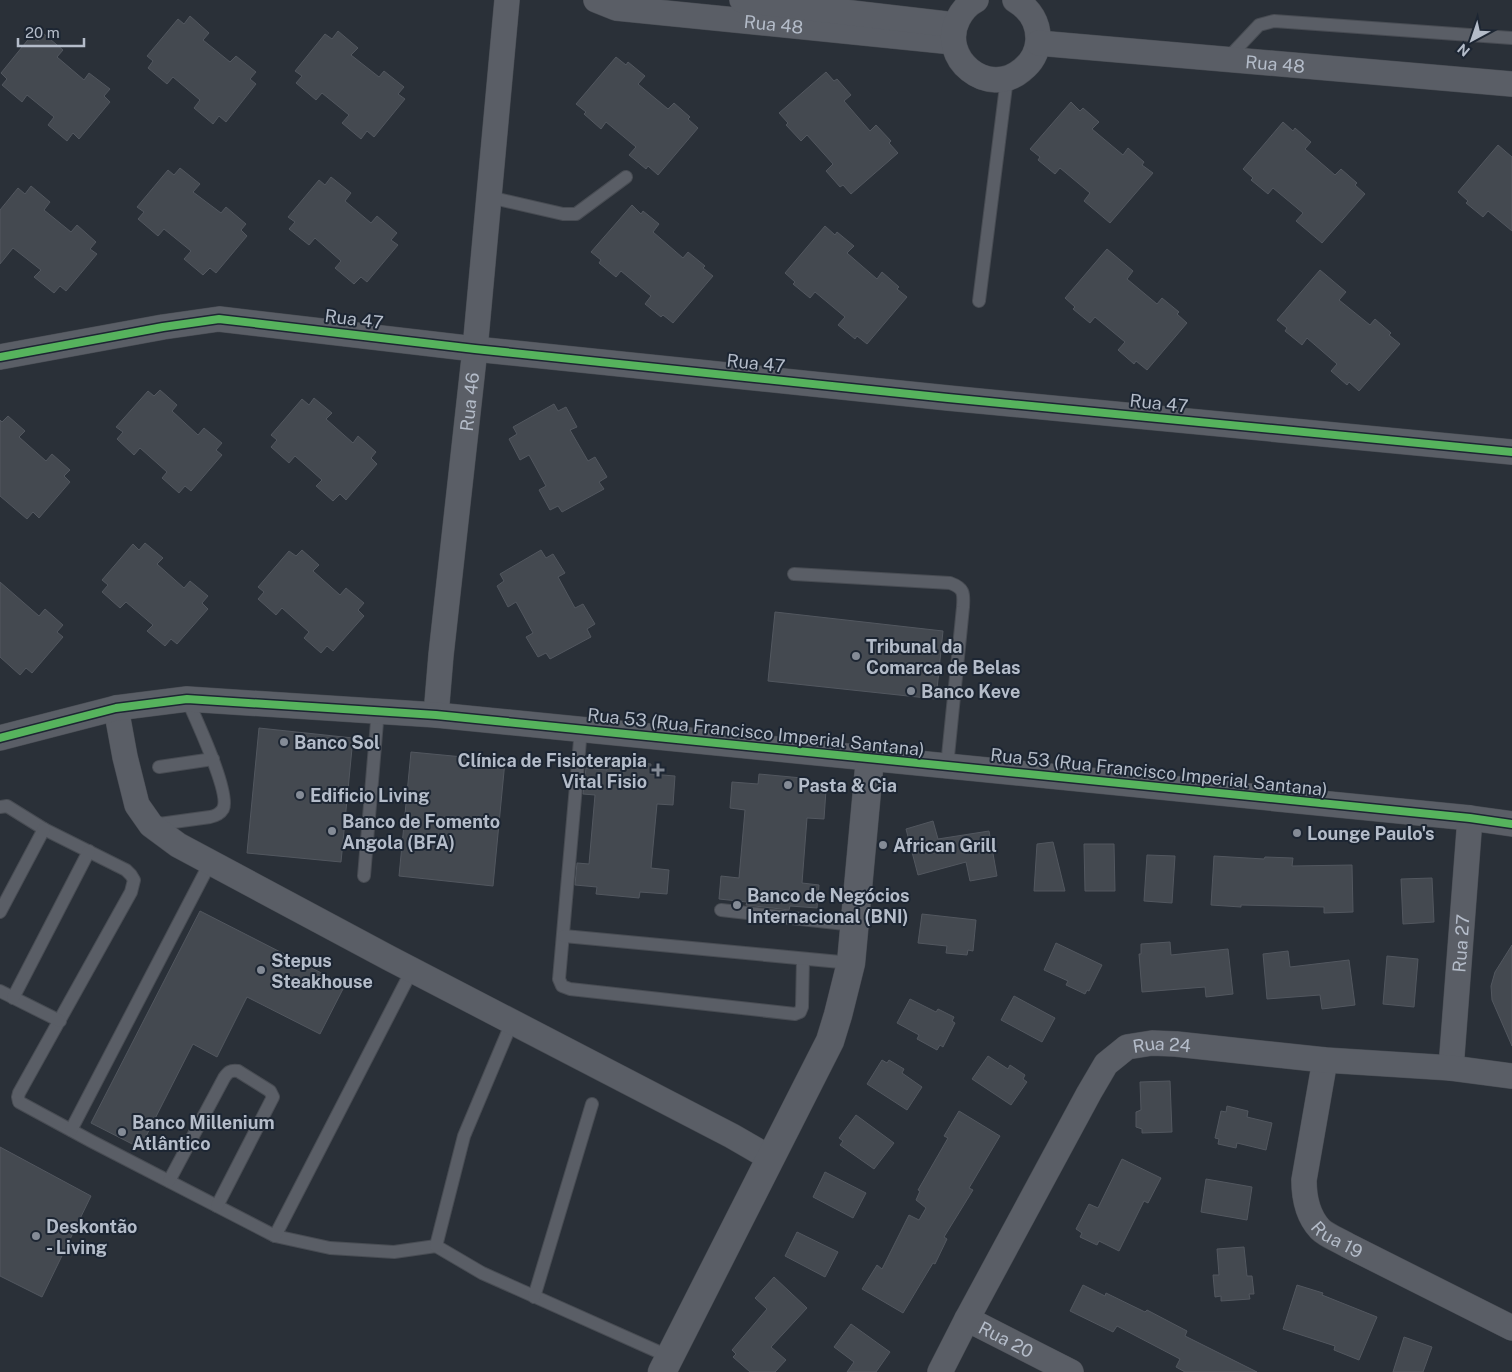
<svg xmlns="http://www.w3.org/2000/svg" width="1512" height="1372" font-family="'Public Sans',sans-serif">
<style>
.building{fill:#444950;stroke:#52575f}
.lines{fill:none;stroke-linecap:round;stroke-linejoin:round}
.service-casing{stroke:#484c53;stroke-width:14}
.minor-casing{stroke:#484c53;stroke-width:26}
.tertiary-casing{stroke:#484c53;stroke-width:29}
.service{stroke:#5a5e66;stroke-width:12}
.minor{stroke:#5a5e66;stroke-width:25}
.tertiary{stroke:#5a5e66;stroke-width:28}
.cycleway-casing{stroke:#1d2633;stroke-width:11}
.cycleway{stroke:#56b35d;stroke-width:8}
.poi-dot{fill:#848b96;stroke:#1d2633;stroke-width:2}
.labels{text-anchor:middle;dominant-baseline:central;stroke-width:4;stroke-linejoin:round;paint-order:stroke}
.street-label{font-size:18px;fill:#b4bcc9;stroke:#1d2633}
.poi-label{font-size:18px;font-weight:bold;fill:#b4bcc9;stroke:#1d2633;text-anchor:start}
</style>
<rect width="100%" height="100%" fill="#2a3038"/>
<!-- building -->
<g class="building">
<path d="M190,16l19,17 -6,7 27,22 6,-6 20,16 -6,7 6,5 -30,38 -7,-6 -6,8 -19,-16 6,-8 -27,-23 -6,7 -19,-16 5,-7 -6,-5 31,-37 6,5z"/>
<path d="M338,31l20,17 -7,7 28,22 5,-6 20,16 -6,7 7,5 -31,38 -7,-6 -6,8 -19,-16 7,-8 -27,-22 -6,7 -20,-17 6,-7 -7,-5 30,-37 7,5z"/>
<path d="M44,34l19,16 -6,7 27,23 5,-7 21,16 -6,7 6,6 -31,37 -6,-6 -6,8 -19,-16 6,-8 -27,-22 -5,7 -20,-17 5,-6 -6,-6 30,-37 7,5z"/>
<path d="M616,57l10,8 2,-3 17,14 -7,8 30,25 6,-6 16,14 -2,2 10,9 -40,47 -10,-9 -2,3 -17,-14 7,-8 -30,-25 -5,7 -17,-15 2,-2 -10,-8z"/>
<path d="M826,72l8,9 3,-2 14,16 -7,6 26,30 6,-6 15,16 -2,2 9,10 -47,41 -8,-9 -3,2 -14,-16 7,-7 -26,-29 -6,6 -15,-16 2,-2 -9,-10z"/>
<path d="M1071,102l9,9 3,-3 16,14 -7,7 31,26 5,-7 16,14 -2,3 11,8 -43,50 -26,-22 6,-8 -30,-25 -5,6 -17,-14 2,-3 -10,-8z"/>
<path d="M1283,122l10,9 2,-3 16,14 -6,7 30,26 6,-6 16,14 -2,2 10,9 -43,49 -26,-22 7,-8 -30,-25 -5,6 -17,-14 2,-2 -10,-9z"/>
<path d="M1498,145l14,12v74l-24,-20 -5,6 -17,-14 2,-2 -10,-9z"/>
<path d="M180,168l20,16 -7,8 28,21 5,-6 20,17 -5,6 6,6 -31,37 -6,-5 -7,7 -19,-16 7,-8 -27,-22 -6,7 -20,-17 6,-7 -7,-5 31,-37 6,5z"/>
<path d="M331,177l20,16 -6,8 26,22 6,-7 20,17 -6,7 7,5 -31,37 -6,-5 -7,7 -19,-16 6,-7 -26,-23 -6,7 -20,-16 6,-7 -7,-5 31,-37 6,5z"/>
<path d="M31,186l19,16 -6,8 27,22 6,-7 19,17 -6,7 7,5 -31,37 -6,-5 -6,7 -20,-16 7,-7 -28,-22 -13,16v-54l18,-22 7,6z"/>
<path d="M632,205l9,9 2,-3 16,13 -6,8 30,26 5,-6 17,14 -2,2 10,8 -40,47 -10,-8 -2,2 -16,-13 6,-8 -30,-25 -5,6 -17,-14 2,-3 -10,-8z"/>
<path d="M825,226l10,9 2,-3 17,14 -7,7 30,26 5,-7 17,15 -2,2 10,8 -40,47 -10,-8 -2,3 -17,-14 7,-8 -30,-25 -5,6 -17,-14 2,-2 -10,-9z"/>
<path d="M1107,249l26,22 -6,8 30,25 5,-6 17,14 -2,2 10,9 -40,47 -11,-9 -2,3 -16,-14 7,-8 -30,-25 -5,6 -17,-14 2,-2 -10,-9z"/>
<path d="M1320,270l26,22 -7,8 31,25 5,-6 16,14 -2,2 11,9 -41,47 -10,-9 -2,3 -16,-14 6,-7 -30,-26 -5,7 -17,-14 2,-3 -10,-8z"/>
<path d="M160,390l17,15 -5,6 26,24 6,-7 18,15 -6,7 6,5 -31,36 -6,-5 -6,7 -17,-15 5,-6 -27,-24 -6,7 -17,-16 6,-7 -7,-5 32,-36 6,5z"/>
<path d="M314,398l18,15 -6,6 27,24 5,-7 18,16 -5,6 6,6 -31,36 -6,-6 -7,7 -17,-15 6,-6 -27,-24 -6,7 -18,-16 6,-7 -6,-5 31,-36 7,6z"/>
<path d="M554,404l4,7 8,-4 11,20 -7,3 18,31 7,-4 12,20 -8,5 5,7 -42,23 -4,-6 -8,4 -11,-20 7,-4 -17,-31 -9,5 -11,-21 8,-5 -4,-7z"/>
<path d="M8,416l17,15 -6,6 27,24 6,-7 18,16 -6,6 6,6 -31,36 -6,-6 -6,7 -27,-23v-76l2,2z"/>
<path d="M145,543l18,15 -6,6 27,24 6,-7 18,15 -6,7 6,6 -31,35 -6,-5 -6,7 -18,-15 6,-6 -27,-23 -6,6 -18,-16 6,-7 -6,-5 31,-36 6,6z"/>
<path d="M302,550l17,15 -6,6 27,24 6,-7 18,15 -6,7 6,6 -31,35 -6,-5 -6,7 -17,-15 5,-6 -27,-24 -6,7 -18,-16 6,-7 -6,-5 31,-36 7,5z"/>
<path d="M541,550l5,8 7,-4 12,19 -7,4 17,31 8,-4 12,20 -8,5 4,8 -41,22 -4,-6 -8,4 -12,-20 7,-4 -17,-31 -8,5 -11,-21 7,-5 -4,-7z"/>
<path d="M0,582l39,34 6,-7 18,16 -6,7 6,5 -31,36 -6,-5 -6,7 -20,-18z"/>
<path d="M775,612l168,19 -7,68 -168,-18z"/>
<path d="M259,728l94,10 -12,124 -94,-9z"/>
<path d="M411,752l94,9 -12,125 -94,-10z"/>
<path d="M608,760l43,4 -1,10 25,2 -2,29 -16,-1 -6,64 18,2 -2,24 -27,-2 -1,6 -43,-4 1,-7 -22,-2 2,-22 12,1 6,-69 -12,-1 3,-26 21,2z"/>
<path d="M759,774l43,4 -1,10 25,2 -2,29 -17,-1 -5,65 17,2 -2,23 -27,-2 -1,4 -43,-5 1,-3 -28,-3 2,-23 18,2 6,-68 -15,-2 2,-26 26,2z"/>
<path d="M933,821l5,18 51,-8 8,45 -27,5 -4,-19 -48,13 -12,-46z"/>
<path d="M1053,842l12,49h-31l3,-47z"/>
<path d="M1084,844h30l1,47h-30z"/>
<path d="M1147,855l28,1 -3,47 -28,-2z"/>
<path d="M1214,856l50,3 1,-2 28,1 -1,8 60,-1 1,47 -29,1v-6l-83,-2v2l-30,-2z"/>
<path d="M1432,878l2,44 -31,2 -2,-45z"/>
<path d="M200,911l145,74 -25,49 -73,-37 -30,60 -24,-13 -53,104 -49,-25z"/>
<path d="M922,914l54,6 -3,31 -5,-1 -1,5 -21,-2 1,-7 -29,-3z"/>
<path d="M1170,942l1,13 57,-6 5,45 -27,3 -1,-10 -63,5 -3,-38h2v-10z"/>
<path d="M1056,943l46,22 -13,26 -2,-1 -2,4 -19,-9 2,-4 -24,-11z"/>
<path d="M1512,945v101l-20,-46 -1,-14 4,-14z"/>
<path d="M1288,951l2,16 59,-7 6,45 -33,4 -2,-14 -53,4 -4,-45z"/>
<path d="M1387,956l31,3 -4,48 -31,-3z"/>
<path d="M1014,996l41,22 -13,24 -41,-22z"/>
<path d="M910,999l26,13 2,-3 16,8 -2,4 3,2 -12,24 -3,-2 -3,5 -20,-11 2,-4 -22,-12z"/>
<path d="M988,1056l20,13 2,-4 15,10 -2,4 4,3 -16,23 -39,-26z"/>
<path d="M882,1060l5,3 2,-3 15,9 -2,4 20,14 -15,23 -40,-26z"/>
<path d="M1170,1081l2,51 -30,1v-4l-6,-2v-15l5,-2 -1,-28z"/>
<path d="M1227,1106l21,5 -1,6 25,6 -6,27 -29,-7 -1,5 -18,-4 1,-5 -4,-1 6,-27 5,1z"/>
<path d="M959,1111l41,25 -31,52 4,2 -29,47 3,2 -12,25 -2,-1 -30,50 -41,-24 15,-24 5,4 27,-54 10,5 7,-12 -10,-8 4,-9 -2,-1 30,-52 -4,-2z"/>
<path d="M856,1115l38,28 -20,26 -34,-24 3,-4 -4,-3z"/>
<path d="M0,1147l91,49 -49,101 -42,-21z"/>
<path d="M1122,1159l39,19 -13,25 -4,-2 -25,50 -20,-10 -2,4 -17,-8 2,-4 -6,-4 13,-25 9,4z"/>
<path d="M825,1172l41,21 -13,25 -40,-21z"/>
<path d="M1206,1179l46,8 -5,33 -46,-8z"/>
<path d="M797,1232l41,20 -13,25 -40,-21z"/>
<path d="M1244,1247l3,29h5l2,18h-5l1,5 -29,2v-5l-6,1 -2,-22h6l-2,-26z"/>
<path d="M774,1277l33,31 -36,39 15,13 -11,12h-25l-17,-15 3,-3 -4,-4 35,-41 -12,-11z"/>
<path d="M1083,1285l22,11 1,-3 39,19 2,-2 40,21 -2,5 72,36h-72l-9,-5 4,-8 -63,-33 -4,6 -43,-21z"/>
<path d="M1297,1285l26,8 -1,2 55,22 -18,43 -25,-10 1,-4 -52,-17z"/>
<path d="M851,1324l39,28 -14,20h-29l7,-10 -20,-15z"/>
<path d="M1404,1337l28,10 -9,25h-30z"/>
</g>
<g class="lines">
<defs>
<g id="service">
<path d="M1227,59l32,-34 15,-4 238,17"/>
<path d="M489,197l74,17h13l50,-37"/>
<path d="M979,301l28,-223"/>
<path d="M794,574l156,9c14,5 14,10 13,24l-16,159"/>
<path d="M581,729l-22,250 3,7 8,3 225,25 5,-2 2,-5 1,-48"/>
<path d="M159,767l54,-8"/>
<path d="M0,807l7,-1 37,23 82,41 5,5 3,5 -3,12 -112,201 -1,4 1,5 72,39 184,95 55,12 64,4 42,-6 46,27 188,84"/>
<path d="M152,825l58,-8c5,-1 10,-3 13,-8 8,-15 -28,-92 -36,-110"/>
<path d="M364,876l14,-166"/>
<path d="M721,910l133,15"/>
<path d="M0,912l44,-83"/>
<path d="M564,936l287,27"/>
<path d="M0,991l60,30"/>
<path d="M13,998l76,-147"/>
<path d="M71,1130l139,-267"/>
<path d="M169,1181l55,-103c4,-6 6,-8 14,-7l32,20 3,6 -56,109"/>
<path d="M275,1236l137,-266"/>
<path d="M436,1246l28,-110 48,-114"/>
<path d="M534,1297l58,-193"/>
</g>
<g id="minor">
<path id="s1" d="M596,0l20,8 337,34"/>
<path d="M742,0l213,25"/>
<path d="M976,0c-8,4 -14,11 -18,19 -20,39 30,80 64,51 9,-7 15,-17 16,-29 1,-18 -8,-32 -23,-41"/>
<path id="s2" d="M1038,43l474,41"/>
<path d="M0,357l163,-30 56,-8 256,30 473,49 564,54"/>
<path d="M116,708l9,49 12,48 14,20 27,20 211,113 343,178 38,22"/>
<path id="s3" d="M436,715l5,-60 34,-306 32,-349"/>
<path d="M0,738l116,-30 71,-9 249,16 1034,103 42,6"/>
<path id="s4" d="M1325,1060l-21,120c0,18 3,35 16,49 7,7 19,11 27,16l165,83"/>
<path id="s5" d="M1451,1068l19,-250"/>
<path id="s6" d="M967,1319l104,53"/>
<path id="s7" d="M940,1372l27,-53 122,-226 17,-29 21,-17 25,-4 24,1 149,16 126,8 61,8"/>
</g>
<path id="tertiary" d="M662,1372l168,-331 8,-26 13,-52 19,-205"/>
</defs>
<!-- service casing -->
<use href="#service" class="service-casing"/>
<!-- minor casing -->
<use href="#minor" class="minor-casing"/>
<!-- tertiary casing -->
<use href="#tertiary" class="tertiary-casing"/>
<!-- service -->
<use href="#service" class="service"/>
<!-- minor -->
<use href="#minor" class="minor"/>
<!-- tertiary -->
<use href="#tertiary" class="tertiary"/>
<defs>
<g id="cycleway">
<path d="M0,357l163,-30 56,-8 256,30 473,49 564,54"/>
<path d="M0,738l116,-30 71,-9 249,16 1034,103 42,6"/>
</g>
</defs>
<!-- cycleway casing -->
<use href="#cycleway" class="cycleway-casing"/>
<!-- cycleway -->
<use href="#cycleway" class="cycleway"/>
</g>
<!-- markers -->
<g class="poi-dot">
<circle cx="856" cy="656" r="5"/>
<circle cx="911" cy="691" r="5"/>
<circle cx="284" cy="742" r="5"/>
<path d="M655.5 762.5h5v5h5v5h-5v5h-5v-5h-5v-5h5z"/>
<circle cx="788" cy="785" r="5"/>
<circle cx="300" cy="795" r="5"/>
<circle cx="332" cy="831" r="5"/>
<circle cx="1297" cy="833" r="5"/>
<circle cx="883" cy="845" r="5"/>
<circle cx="737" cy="905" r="5"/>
<circle cx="261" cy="970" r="5"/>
<circle cx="122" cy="1132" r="5"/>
<circle cx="36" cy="1236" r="5"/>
</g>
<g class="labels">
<!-- street labels -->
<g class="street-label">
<text stroke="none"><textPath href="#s1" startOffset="180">Rua 48</textPath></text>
<text stroke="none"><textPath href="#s2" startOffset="238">Rua 48</textPath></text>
<text transform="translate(354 319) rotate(7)">Rua 47</text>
<text transform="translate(756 363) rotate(6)">Rua 47</text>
<text stroke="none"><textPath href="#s3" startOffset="315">Rua 46</textPath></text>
<text transform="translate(1159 403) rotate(6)">Rua 47</text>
<text transform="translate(756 732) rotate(6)">Rua 53 (Rua Francisco Imperial Santana)</text>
<text transform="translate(1159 772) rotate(6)">Rua 53 (Rua Francisco Imperial Santana)</text>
<text stroke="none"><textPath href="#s5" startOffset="125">Rua 27</textPath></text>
<text stroke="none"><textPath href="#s7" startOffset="412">Rua 24</textPath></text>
<text stroke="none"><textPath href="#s4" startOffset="195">Rua 19</textPath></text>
<text stroke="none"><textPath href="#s6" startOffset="44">Rua 20</textPath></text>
</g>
<!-- poi labels -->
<g class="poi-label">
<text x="866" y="646">Tribunal da<tspan x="866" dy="21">Comarca de Belas</tspan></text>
<text x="921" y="691">Banco Keve</text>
<text x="294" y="742">Banco Sol</text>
<text x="647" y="760" text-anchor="end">Clínica de Fisioterapia<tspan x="647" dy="21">Vital Fisio</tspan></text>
<text x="798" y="785">Pasta &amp; Cia</text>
<text x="310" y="795">Edificio Living</text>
<text x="342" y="821">Banco de Fomento<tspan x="342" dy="21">Angola (BFA)</tspan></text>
<text x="1307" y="833">Lounge Paulo's</text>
<text x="893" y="845">African Grill</text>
<text x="747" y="895">Banco de Negócios<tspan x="747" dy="21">Internacional (BNI)</tspan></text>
<text x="271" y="960">Stepus<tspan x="271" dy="21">Steakhouse</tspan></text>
<text x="132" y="1122">Banco Millenium<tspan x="132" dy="21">Atlântico</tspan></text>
<text x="46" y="1226">Deskontão<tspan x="46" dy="21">- Living</tspan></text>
</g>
</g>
<!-- north arrow -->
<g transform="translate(1472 40) rotate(220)" stroke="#1d2633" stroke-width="4" paint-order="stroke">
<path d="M0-4L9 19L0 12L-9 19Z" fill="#b4bcc9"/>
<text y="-8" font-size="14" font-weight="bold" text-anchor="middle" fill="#b4bcc9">N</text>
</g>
<!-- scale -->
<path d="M18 38v8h66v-8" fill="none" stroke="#b4bcc9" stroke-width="2.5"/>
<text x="25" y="38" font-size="15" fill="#b4bcc9" stroke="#1d2633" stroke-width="4" paint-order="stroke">20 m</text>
</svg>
